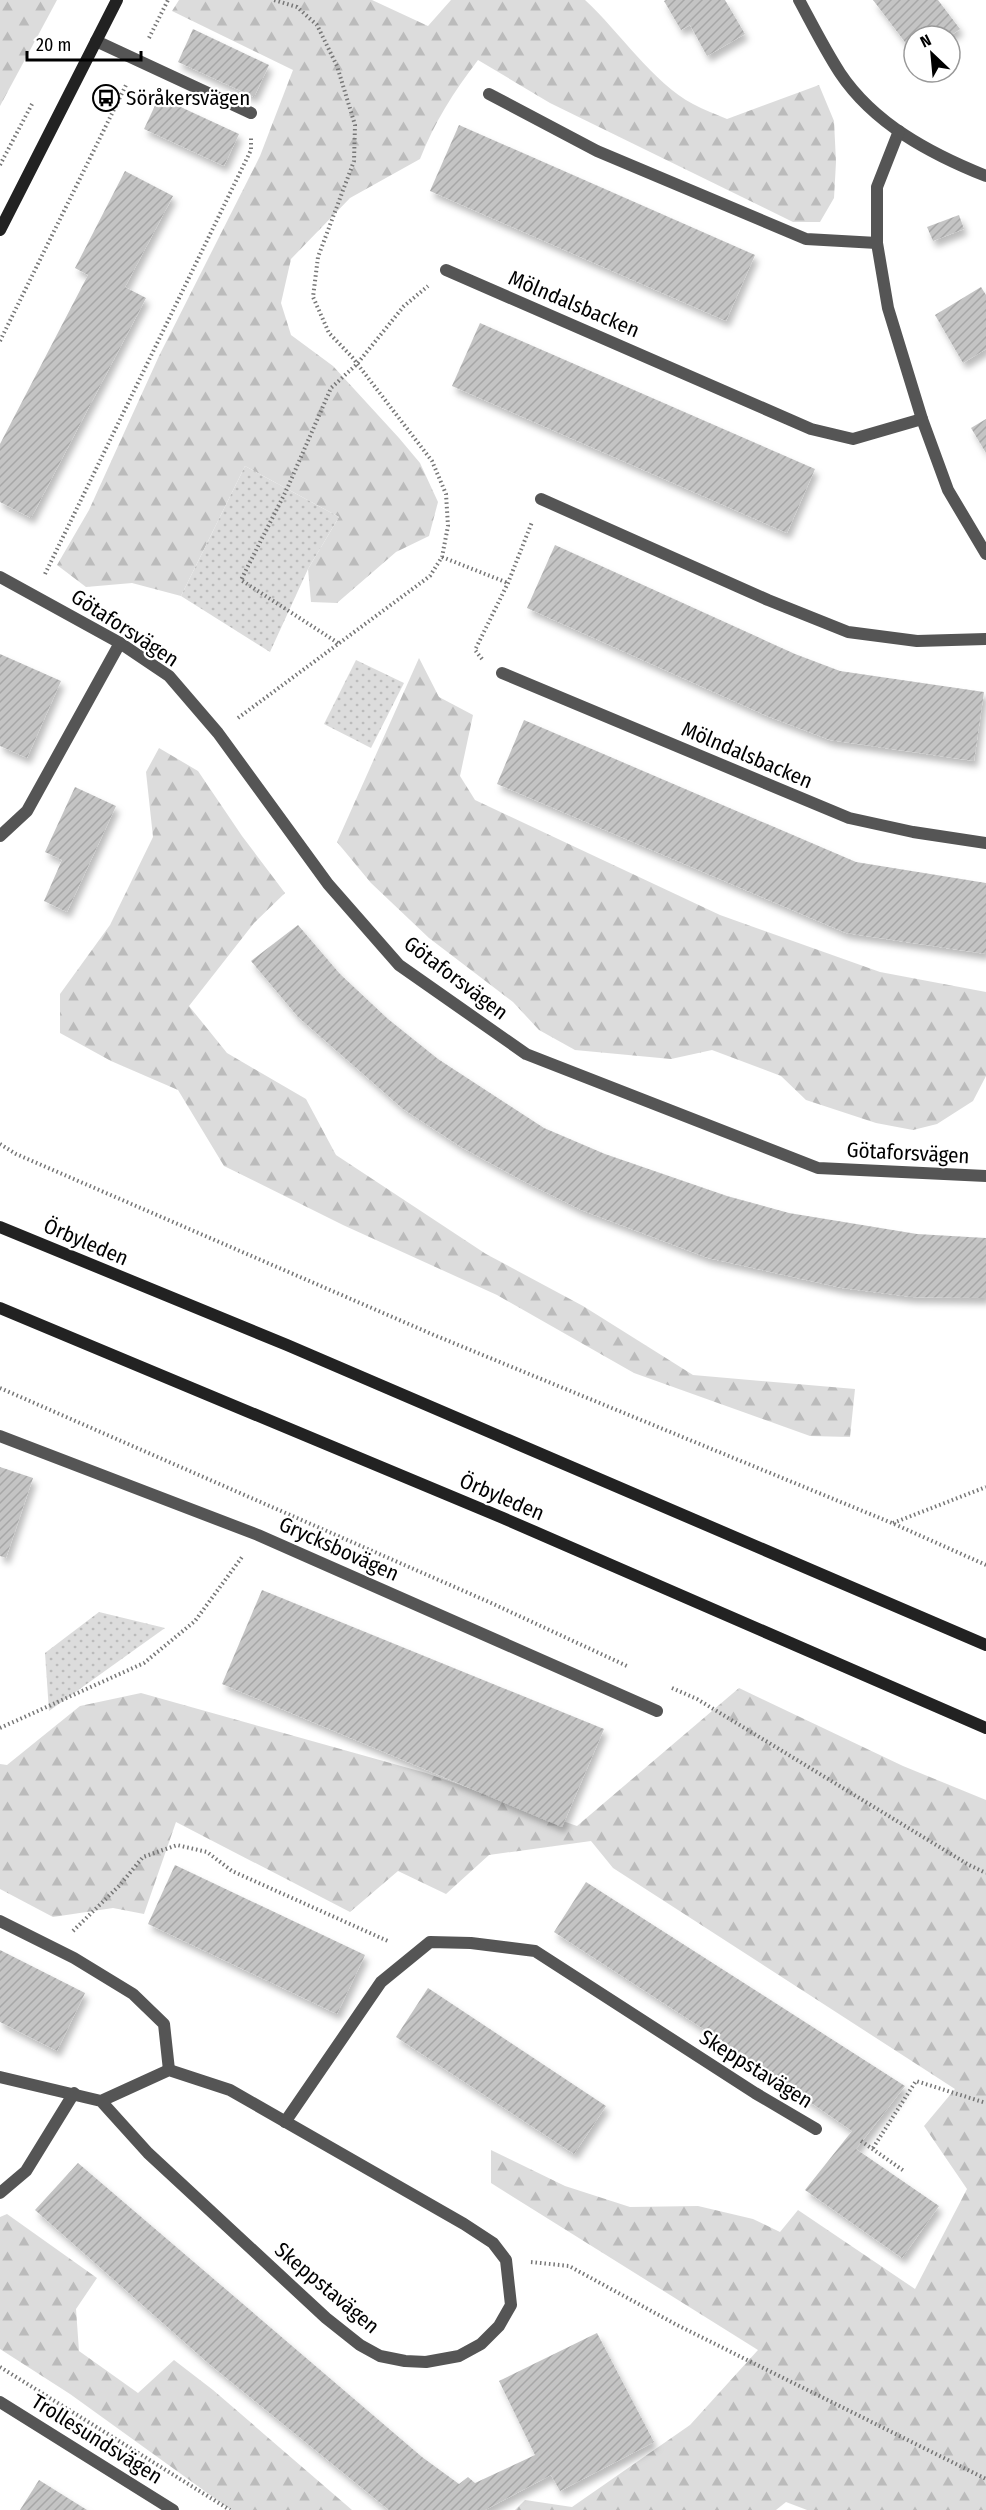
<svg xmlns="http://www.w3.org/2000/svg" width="986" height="2510" font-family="'Fira Sans Condensed',sans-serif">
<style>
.forest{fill:url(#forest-firs)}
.park{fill:url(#park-dots)}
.building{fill:url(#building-hatch);filter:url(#shadow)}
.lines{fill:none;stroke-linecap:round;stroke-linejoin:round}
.path{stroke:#777;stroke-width:4;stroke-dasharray:1.5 3;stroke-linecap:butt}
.lane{stroke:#555;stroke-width:12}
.street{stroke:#555;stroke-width:12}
.secondary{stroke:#222;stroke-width:12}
.labels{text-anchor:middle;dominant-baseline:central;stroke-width:4.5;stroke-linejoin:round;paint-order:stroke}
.poi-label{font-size:21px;fill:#000;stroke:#fff;text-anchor:start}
.street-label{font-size:21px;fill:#000;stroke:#fff}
</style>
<defs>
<pattern id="forest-firs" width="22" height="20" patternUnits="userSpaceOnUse" patternTransform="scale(1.5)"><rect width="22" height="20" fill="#dcdcdc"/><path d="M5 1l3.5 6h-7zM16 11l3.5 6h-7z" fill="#bbb"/></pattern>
<pattern id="park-dots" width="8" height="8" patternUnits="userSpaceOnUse" patternTransform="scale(1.5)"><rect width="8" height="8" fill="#dcdcdc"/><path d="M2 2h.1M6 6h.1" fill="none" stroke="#bbb" stroke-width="1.8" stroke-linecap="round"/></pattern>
<pattern id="building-hatch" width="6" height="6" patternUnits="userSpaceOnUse" patternTransform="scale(1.5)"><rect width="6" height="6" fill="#c4c4c4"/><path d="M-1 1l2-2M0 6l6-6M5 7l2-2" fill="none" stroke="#a7a7a7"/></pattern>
<filter id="shadow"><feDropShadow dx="3.5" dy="6" stdDeviation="3" flood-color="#0004"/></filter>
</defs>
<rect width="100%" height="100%" fill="#fff"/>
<!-- forest -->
<g class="forest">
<path d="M0,0h57l-57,106z"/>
<path d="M179,0h193l56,26 23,-26h134c34,31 68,83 108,104 11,6 23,10 34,15l92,-34 15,36 2,41 -2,36 -14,24h-27l-243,-119 -72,-43c-25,33 -43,61 -58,99l-70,39 -59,61 -10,44 10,32 42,31 66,72 21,25 18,39 -9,34 -33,16 -59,51 -26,-1 -3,-33 31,-52 -94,-51 -64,130 -49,-13 -46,4 -29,-22 32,-55 70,-154 101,-200 33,-86 -121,-59z"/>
<path d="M419,658l20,39 34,18 -13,61 15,24 245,115 160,57 106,20v84l-13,25 -36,23 -24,6 -37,-7 -70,-23 -25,-24 -69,-26 -41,9 -96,-9 -36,-20 -26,-28 -84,-64 -58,-55 -34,-41z"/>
<path d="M159,748l39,23 44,65 43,57 -31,30 -65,83 38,47 79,46 30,56 150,99 97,52 110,69 162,14 -5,48 -40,-1 -176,-63 -137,-78 -154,-70 -119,-59 -46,-76 -67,-29 -51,-28v-39l50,-69 43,-88 -7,-65z"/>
<path d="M739,1688l164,78 83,34v710h-179l-21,-8 -10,8h-261l10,-10 47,7 118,-82 68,-75 -267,-167v-33l74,36 65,21 68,-1 55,13 27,13 18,-22 117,79 52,-100 -43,-63 31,-37 -342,-221 -22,-27 -102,14 -43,39 -48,-23 -48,41 -174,-90 -32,92 -31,-6 -60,9 -53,-28v-125l7,1 73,-59 61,-13 285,80 151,53z"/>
<path d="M7,2214l90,64 -21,31 3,42 59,42 36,-33 39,30 139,120h-121l-161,-116 -70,-45v-132z"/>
</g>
<!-- park -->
<g class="park">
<path d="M245,466l94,51 -31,52 -38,83 -89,-56z"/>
<path d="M356,660l48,23 -33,65 -47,-24z"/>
<path d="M99,1612l66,16 -116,83 -4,-58z"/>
</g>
<!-- building -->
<g class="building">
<path d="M666,0h59l20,34 -38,22 -17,-31 -9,5 -17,-29z"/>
<path d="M873,0h65l22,29 -10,7h-36v18z"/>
<path d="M193,29l76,36 -15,32 -76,-35z"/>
<path d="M159,97l80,37 -15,32 -80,-37z"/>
<path d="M459,125l296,130 -29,66 -296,-130z"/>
<path d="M125,171l48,25 -48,91 21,11 -115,220 -31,-16v-58l88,-169 -13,-7z"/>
<path d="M959,215l5,14 -31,12 -6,-14z"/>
<path d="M981,287l5,8v54l-23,14 -28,-48z"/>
<path d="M480,323l335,146 -28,64 -335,-147z"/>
<path d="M986,419v34l-15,-25z"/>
<path d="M555,545l240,109 45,17 144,21 -10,69 -144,-21 -63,-24 -240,-108z"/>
<path d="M0,654l61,27 -34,77 -27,-12z"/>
<path d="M524,720l332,142 130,21v71l-140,-21 -349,-149z"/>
<path d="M75,787l41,19 -49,106 -23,-11 18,-41 -17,-8z"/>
<path d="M298,925l42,49 48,45 50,40 106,69 61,26 122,42 62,17 128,21 69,4v60l-74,-1 -70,-9 -134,-30 -127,-48 -58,-29 -62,-34 -58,-38 -105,-92 -47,-56z"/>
<path d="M0,1467l33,11 -27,80 -6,-2z"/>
<path d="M262,1590l342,139 -42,98 -340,-143z"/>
<path d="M175,1865l190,90 -28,59 -189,-90z"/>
<path d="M586,1882l319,204 -49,63 83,57 -37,52 -97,-68 47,-59 -147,-101 -151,-98z"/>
<path d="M0,1950l85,43 -28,58 -57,-29z"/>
<path d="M428,1988l178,118 -32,48 -178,-117z"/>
<path d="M78,2163l344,294 37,27 9,-7 7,6 60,-28 -36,-74 98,-48 57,109 -94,49 -9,-16 -66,35h-96l-181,-147 -173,-153z"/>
<path d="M39,2480l48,30h-67z"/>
</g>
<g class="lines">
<!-- path -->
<g class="path">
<path d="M149,38l19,-38"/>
<path d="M0,165l32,-61"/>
<path d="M0,341l127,-258"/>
<path d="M442,557l66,26"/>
<path d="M45,574l206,-424v-13"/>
<path d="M338,643l-97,-63 46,-91 44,-101 26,-24 47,-58 24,-20"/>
<path d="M482,659l-7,-9 33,-67 24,-61"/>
<path d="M238,718l192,-142 12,-19 6,-31 -2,-32 -14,-33 -80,-104 -23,-24 -16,-36 5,-40 36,-96 1,-36 -18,-59 -20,-41 -20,-18 -23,-7"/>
<path d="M0,1144l16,10 418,181 458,188 94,42"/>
<path d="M0,1388l489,214 138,64"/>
<path d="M893,1523l93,-36"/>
<path d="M672,1688l25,11 272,166 17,8"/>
<path d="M0,1728l144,-65 51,-42 47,-64"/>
<path d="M73,1931l46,-45 24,-29 34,-12 30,7 25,19 158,71"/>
<path d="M861,2141l43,30"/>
<path d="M873,2148l43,-67 70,22"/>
<path d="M531,2262l38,4 108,59 309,154"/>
<path d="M0,2367l230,143"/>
</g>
<!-- lane -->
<g class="lane">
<path d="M96,41l155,72"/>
<path d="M489,94l108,57 209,88 71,4"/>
<path d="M446,270l365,159 42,10 69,-20"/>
<path d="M541,499l227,101 80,32 69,9 69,-2"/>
<path d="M502,673l347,145 64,14 73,11"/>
<path d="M0,836l27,-25 93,-168"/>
<path d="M0,2193l26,-22 48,-78"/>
</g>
<!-- street -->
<g class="street">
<path d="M799,0c13,24 26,50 41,73 34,51 91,81 146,103"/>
<path d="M899,131l-22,56v56l11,65 34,111 26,71 38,64"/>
<path d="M0,577l120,66 49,33 49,57 110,151 71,81 127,89 292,114 168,8"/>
<path d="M0,1436l258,99 399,176"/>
<path d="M0,1921l74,37 59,36 31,30 5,46"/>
<path d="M0,2077l101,24 47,52 178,165 34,27 20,11 25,5 21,1 33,-6 22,-12 18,-18 12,-21 -5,-45 -13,-17 -29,-19 -234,-134 -61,-20 -68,31"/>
<path d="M285,2122l96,-140 49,-40 41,1 64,8 220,142 61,36"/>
<path d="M0,2402l173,108"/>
</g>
<!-- secondary -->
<g class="secondary">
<path d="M0,230l117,-230"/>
<path d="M0,1227l287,118 699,300"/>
<path d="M0,1308l503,210 483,210"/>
</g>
</g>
<!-- icons -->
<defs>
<symbol id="bus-ring" viewBox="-11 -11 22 22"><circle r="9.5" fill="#fff" stroke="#000" stroke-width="1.5"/><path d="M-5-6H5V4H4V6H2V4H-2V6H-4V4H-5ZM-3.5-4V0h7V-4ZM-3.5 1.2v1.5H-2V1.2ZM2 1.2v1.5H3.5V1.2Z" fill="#000"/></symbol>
</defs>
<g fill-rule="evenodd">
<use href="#bus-ring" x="91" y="83" width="30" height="30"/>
</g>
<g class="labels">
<!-- poi labels -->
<g class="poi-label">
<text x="126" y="98">Söråkersvägen</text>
</g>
<!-- street labels -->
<g class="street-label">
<text transform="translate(574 304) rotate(23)">Mölndalsbacken</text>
<text transform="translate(125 628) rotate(33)">Götaforsvägen</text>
<text transform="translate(747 755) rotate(23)">Mölndalsbacken</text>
<text transform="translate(456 978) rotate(37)">Götaforsvägen</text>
<text transform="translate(908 1153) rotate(3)">Götaforsvägen</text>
<text transform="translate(86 1242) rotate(23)">Örbyleden</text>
<text transform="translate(502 1497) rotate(23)">Örbyleden</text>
<text transform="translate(339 1549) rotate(24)">Grycksbovägen</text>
<text transform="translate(756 2069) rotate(32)">Skeppstavägen</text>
<text transform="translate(327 2288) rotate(40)">Skeppstavägen</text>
<text transform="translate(97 2439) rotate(32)">Trollesundsvägen</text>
</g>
</g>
<!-- north arrow -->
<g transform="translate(932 54) rotate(334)"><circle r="28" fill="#ffffff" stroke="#999999" stroke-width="1.5"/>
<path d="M0-4.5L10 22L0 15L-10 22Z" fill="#000000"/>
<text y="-9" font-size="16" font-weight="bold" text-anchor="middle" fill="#000000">N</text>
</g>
<!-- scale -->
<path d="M27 51v9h114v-9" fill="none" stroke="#000000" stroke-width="3"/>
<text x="36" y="51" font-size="18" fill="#000000" stroke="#ffffff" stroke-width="4.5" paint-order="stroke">20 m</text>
</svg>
